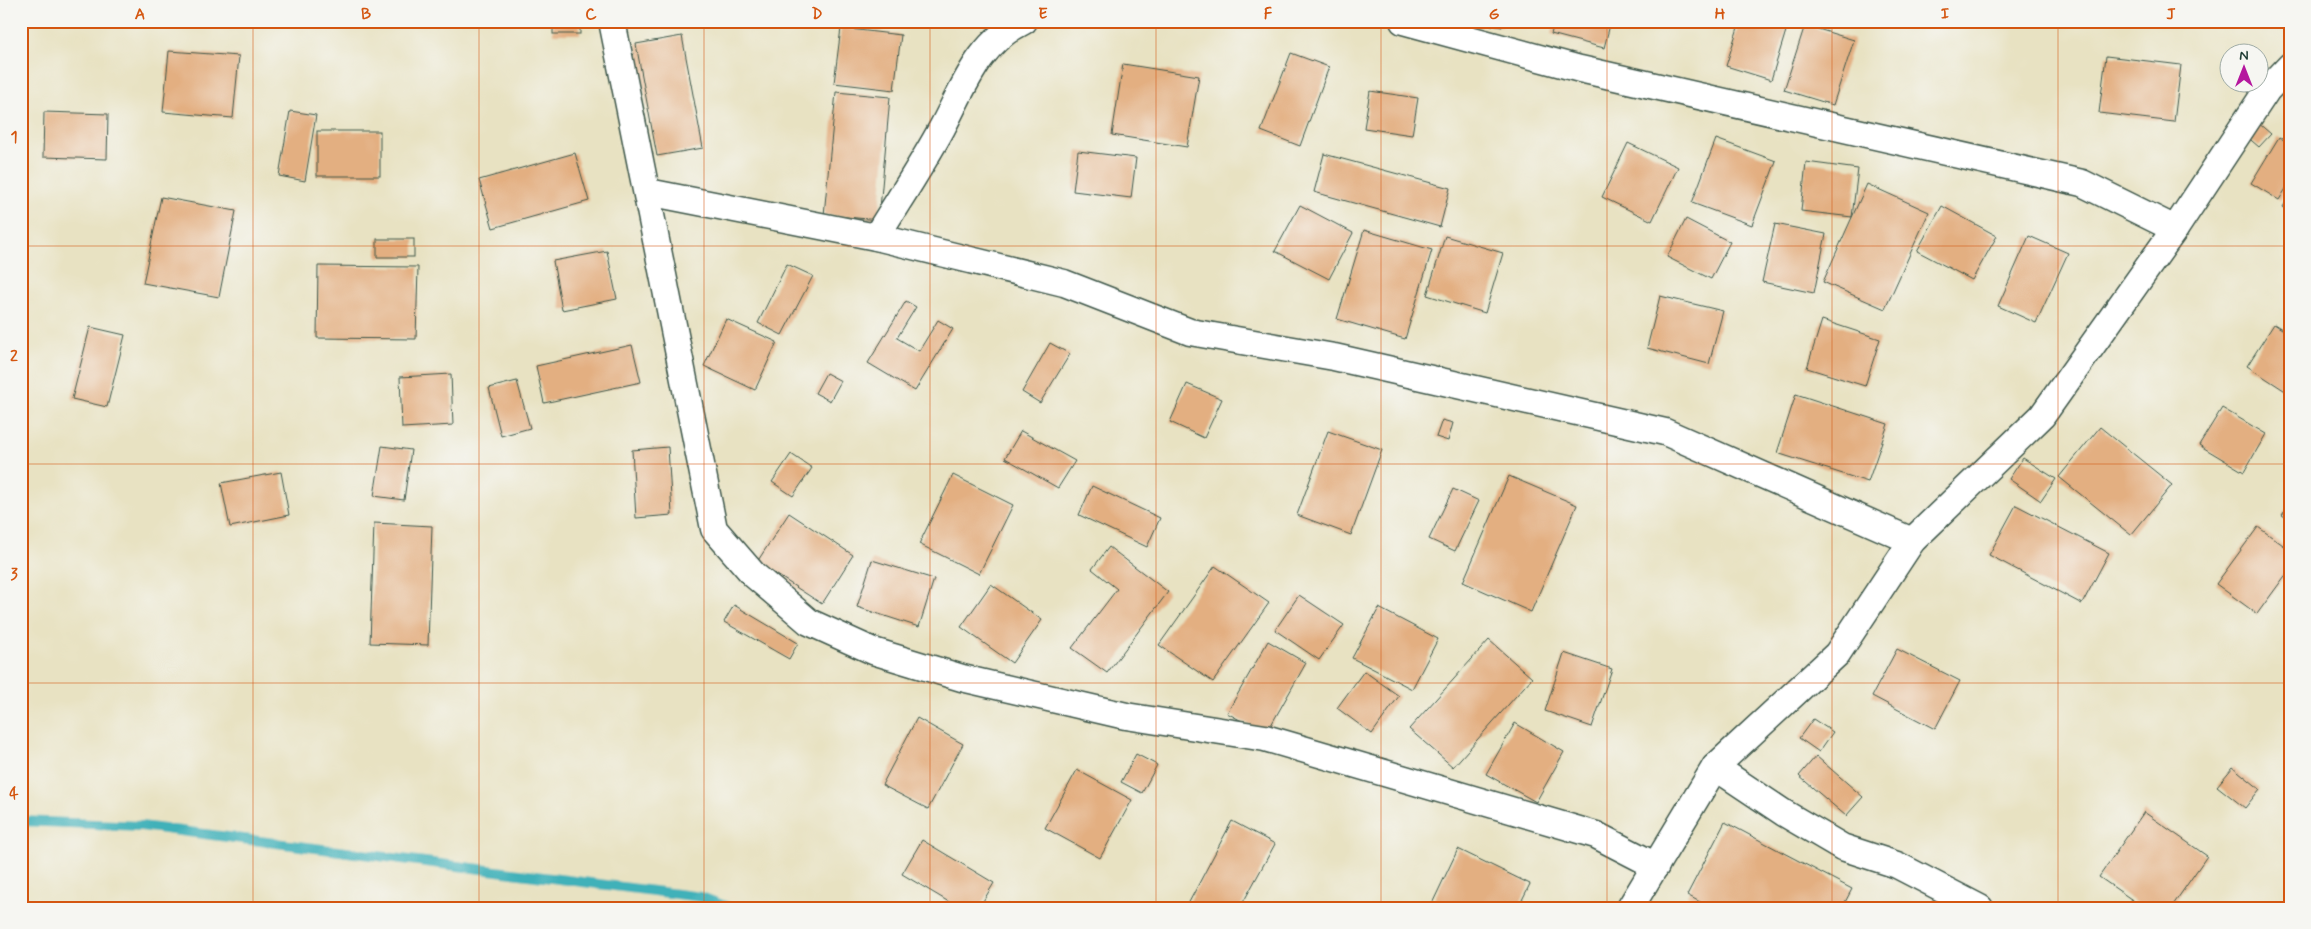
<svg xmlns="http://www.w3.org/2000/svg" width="2311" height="929" font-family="Mynerve,sans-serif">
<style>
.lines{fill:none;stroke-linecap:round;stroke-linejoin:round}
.stream{stroke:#40b1b9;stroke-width:10}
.building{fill:#e3af81}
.street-casing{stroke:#3d5649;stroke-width:29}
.street{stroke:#fff;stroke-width:26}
.grid{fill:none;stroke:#d45610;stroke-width:1;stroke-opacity:0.55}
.neatline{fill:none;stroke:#d45610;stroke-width:2}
.grid-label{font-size:16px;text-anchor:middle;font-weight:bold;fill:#d45610}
</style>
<rect width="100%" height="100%" fill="#f6f6f2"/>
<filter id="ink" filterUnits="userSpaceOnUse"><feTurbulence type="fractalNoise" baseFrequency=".02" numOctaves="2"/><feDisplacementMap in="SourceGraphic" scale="10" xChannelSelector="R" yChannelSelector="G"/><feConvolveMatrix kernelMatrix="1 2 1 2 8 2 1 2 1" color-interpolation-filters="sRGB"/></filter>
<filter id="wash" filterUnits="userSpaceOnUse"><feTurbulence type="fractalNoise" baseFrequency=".0096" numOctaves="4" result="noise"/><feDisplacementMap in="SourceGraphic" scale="20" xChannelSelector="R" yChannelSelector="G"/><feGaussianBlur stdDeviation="1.12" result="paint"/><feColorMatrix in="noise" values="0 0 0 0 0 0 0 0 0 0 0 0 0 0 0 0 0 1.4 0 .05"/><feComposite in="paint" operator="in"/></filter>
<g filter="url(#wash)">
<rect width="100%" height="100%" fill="#e8e2c2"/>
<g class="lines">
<!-- stream -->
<path class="stream" d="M21,821l120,5 560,71 29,11"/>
</g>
<g id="blocks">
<!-- building -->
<g class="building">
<rect x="553" y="21" width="27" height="13"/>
<path d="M1470,21h33l-1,6z"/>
<path d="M1555,21h56l-7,27 -53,-14z"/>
<path d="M1740,21h49l-18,59 -45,-14z"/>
<path d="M1865,21h30l-1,6z"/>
<path d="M1805,25l49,15 -21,65 -49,-15z"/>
<path d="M841,28l60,7 -7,55 -60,-7z"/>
<path d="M682,36l21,112 -46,8 -21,-112z"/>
<path d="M169,51l70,5 -6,62 -70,-6z"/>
<path d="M1291,53l38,14 -29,79 -39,-15z"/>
<path d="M2106,56l75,9 -7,57 -75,-9z"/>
<path d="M1123,64l76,12 -12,71 -75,-12z"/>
<path d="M1370,91l48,7 -6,37 -48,-7z"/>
<path d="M836,92l54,5 -11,123 -55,-5z"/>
<path d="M290,111l26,4 -11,66 -26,-5z"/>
<path d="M44,112l64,2 -1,45 -64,-2z"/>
<path d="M2250,116l21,18 -12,13 -21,-18z"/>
<rect x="317" y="131" width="63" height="45"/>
<path d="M2279,137l11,7v38l-11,18 -28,-17z"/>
<path d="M1716,139l60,22 -24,64 -60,-22z"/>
<path d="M1628,143l50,24 -26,54 -50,-24z"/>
<path d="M1078,151l58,7 -5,40 -58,-7z"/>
<path d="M575,153l14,48 -96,27 -14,-48z"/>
<path d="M1324,154l126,34 -10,39 -126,-35z"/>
<path d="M1806,162l52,7 -6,48 -51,-6z"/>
<path d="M1867,184l62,28 -44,97 -62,-27z"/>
<path d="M2290,195v17l-7,-5z"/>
<path d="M161,197l75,14 -17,86 -76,-14z"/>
<path d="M1300,205l53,28 -24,46 -54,-28z"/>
<path d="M1942,206l55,30 -25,44 -55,-29z"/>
<path d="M1686,219l44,23 -19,37 -44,-22z"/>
<path d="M1775,224l51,10 -12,59 -52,-11z"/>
<path d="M1364,230l68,20 -27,89 -68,-20z"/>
<path d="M1445,236l58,17 -18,60 -58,-18z"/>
<path d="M2029,236l39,17 -32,70 -38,-17z"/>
<rect x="377" y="239" width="37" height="18"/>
<path d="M607,251l10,48 -55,11 -9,-49z"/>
<path d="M787,264l26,12 -31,59 -24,-12z"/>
<path d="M318,266l100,1 -2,72 -99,-1z"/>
<path d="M1660,296l63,15 -14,53 -62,-16z"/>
<path d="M906,301l10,6 -19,31 22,13 19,-31 15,9 -38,62 -47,-28z"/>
<path d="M726,319l51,23 -22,48 -51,-24z"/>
<path d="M1822,320l58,19 -15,47 -58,-18z"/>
<path d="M2274,324l16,10v60l-43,-28z"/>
<path d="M90,327l35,8 -18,72 -35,-8z"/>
<path d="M1050,343l20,11 -30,49 -18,-11z"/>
<path d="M632,345l9,37 -97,21 -8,-37z"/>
<path d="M826,373l15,8 -11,20 -15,-8z"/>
<path d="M451,374l2,51 -51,3 -2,-51z"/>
<path d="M517,381l13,47 -29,8 -12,-48z"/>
<path d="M1187,384l35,15 -18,39 -34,-16z"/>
<path d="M1796,394l92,30 -20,58 -91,-29z"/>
<path d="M2222,408l44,26 -22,38 -45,-27z"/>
<path d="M1442,420l11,3 -5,18 -12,-4z"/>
<path d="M2100,427l72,58 -41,50 -72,-58z"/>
<path d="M1021,431l54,30 -17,27 -53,-30z"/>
<path d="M1328,431l54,19 -31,85 -54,-20z"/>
<path d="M382,446l29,4 -7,50 -30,-4z"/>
<path d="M668,447l4,68 -36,3 -4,-68z"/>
<path d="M791,454l21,14 -19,28 -21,-14z"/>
<path d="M2023,458l33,21 -15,22 -32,-22z"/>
<path d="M281,472l8,43 -59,12 -9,-44z"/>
<path d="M953,475l60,30 -34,69 -60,-30z"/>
<path d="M1509,476l68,29 -46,107 -68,-30z"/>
<path d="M1092,486l68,32 -13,29 -68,-32z"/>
<path d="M1453,489l26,12 -24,50 -26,-12z"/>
<path d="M2290,504v16l-8,-5z"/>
<path d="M2016,505l93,48 -27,51 -93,-49z"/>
<path d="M789,513l64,42 -31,49 -65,-42z"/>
<path d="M374,523l58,3 -4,119 -58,-2z"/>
<path d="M2258,527l32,23v19l-33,45 -41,-30z"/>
<path d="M1109,547l59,45 -61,81 -35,-25 45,-59 -25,-20z"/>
<path d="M872,560l62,19 -15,48 -62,-20z"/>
<path d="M1215,566l54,37 -56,79 -54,-37z"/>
<path d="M991,584l51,36 -30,43 -51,-36z"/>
<path d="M1299,595l45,30 -25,35 -44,-30z"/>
<path d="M734,605l64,38 -9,16 -65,-37z"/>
<path d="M1379,608l59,31 -26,50 -60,-31z"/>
<path d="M1489,640l43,38 -79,89 -44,-38z"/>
<path d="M1268,641l38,22 -40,71 -39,-21z"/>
<path d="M1897,649l63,32 -25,48 -63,-33z"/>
<path d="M1564,653l48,16 -20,58 -47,-16z"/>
<path d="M1364,671l35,25 -27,38 -35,-26z"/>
<path d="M917,718l46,26 -35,65 -46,-24z"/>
<path d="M1813,719l20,13 -14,20 -20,-14z"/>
<path d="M1515,723l49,29 -28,50 -50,-28z"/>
<path d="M1136,754l21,11 -15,28 -21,-11z"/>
<path d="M1816,756l47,41 -17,19 -47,-40z"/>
<path d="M2233,767l27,22 -15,19 -28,-22z"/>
<path d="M1077,770l55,30 -32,58 -55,-30z"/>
<path d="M2144,812l63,44 -36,52h-27l-45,-31z"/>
<path d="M1232,821l43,23 -35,64h-54z"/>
<path d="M1725,822l127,67 -10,19h-131l-24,-13z"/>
<path d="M922,840l72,43 -15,25h-20l-57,-34z"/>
<path d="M1458,849l72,35 -12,24h-88z"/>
<path d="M1009,903l9,5h-12z"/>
</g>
</g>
</g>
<g filter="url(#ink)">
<use href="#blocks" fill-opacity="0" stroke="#3d5649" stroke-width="1"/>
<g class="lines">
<defs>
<g id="street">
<path d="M612,21l102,508 40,46 55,47 64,29 89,27 164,38 139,22 331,97 60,31"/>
<path d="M1403,21l177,48 502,114 93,46"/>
<path d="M648,192l228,45 188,46 126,49 144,25 331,75 247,109"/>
<path d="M876,237c22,-36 46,-72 66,-109 22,-41 36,-85 82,-107"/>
<path d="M1715,767l69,46 58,34 55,18 83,43"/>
<path d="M1630,908l85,-141 122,-113 75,-113 130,-125 133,-187 92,-139 23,-24"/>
</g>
</defs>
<!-- street casing -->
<use href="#street" class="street-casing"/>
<!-- street -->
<use href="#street" class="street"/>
</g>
</g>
<!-- grid -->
<path class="grid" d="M253,21v887M479,21v887M704,21v887M930,21v887M1156,21v887M1381,21v887M1607,21v887M1832,21v887M2058,21v887M21,246h2269M21,464h2269M21,683h2269"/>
<!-- margin -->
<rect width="2311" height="929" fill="none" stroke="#f6f6f2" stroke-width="55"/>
<!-- north arrow -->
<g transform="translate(2244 68)"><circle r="24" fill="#f6f6f2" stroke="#a0aca6"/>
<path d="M0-4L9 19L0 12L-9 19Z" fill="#b5179e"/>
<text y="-8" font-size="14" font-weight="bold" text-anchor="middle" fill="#1f3d34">N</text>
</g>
<rect x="28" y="28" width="2256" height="874" class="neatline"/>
<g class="grid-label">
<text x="140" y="19">A</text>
<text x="366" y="19">B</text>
<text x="591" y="19">C</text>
<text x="817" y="19">D</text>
<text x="1043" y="19">E</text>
<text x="1268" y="19">F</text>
<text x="1494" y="19">G</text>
<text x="1720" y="19">H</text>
<text x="1945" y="19">I</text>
<text x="2171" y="19">J</text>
<text x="14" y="142">1</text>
<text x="14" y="361">2</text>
<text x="14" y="579">3</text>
<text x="14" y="798">4</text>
</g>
</svg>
